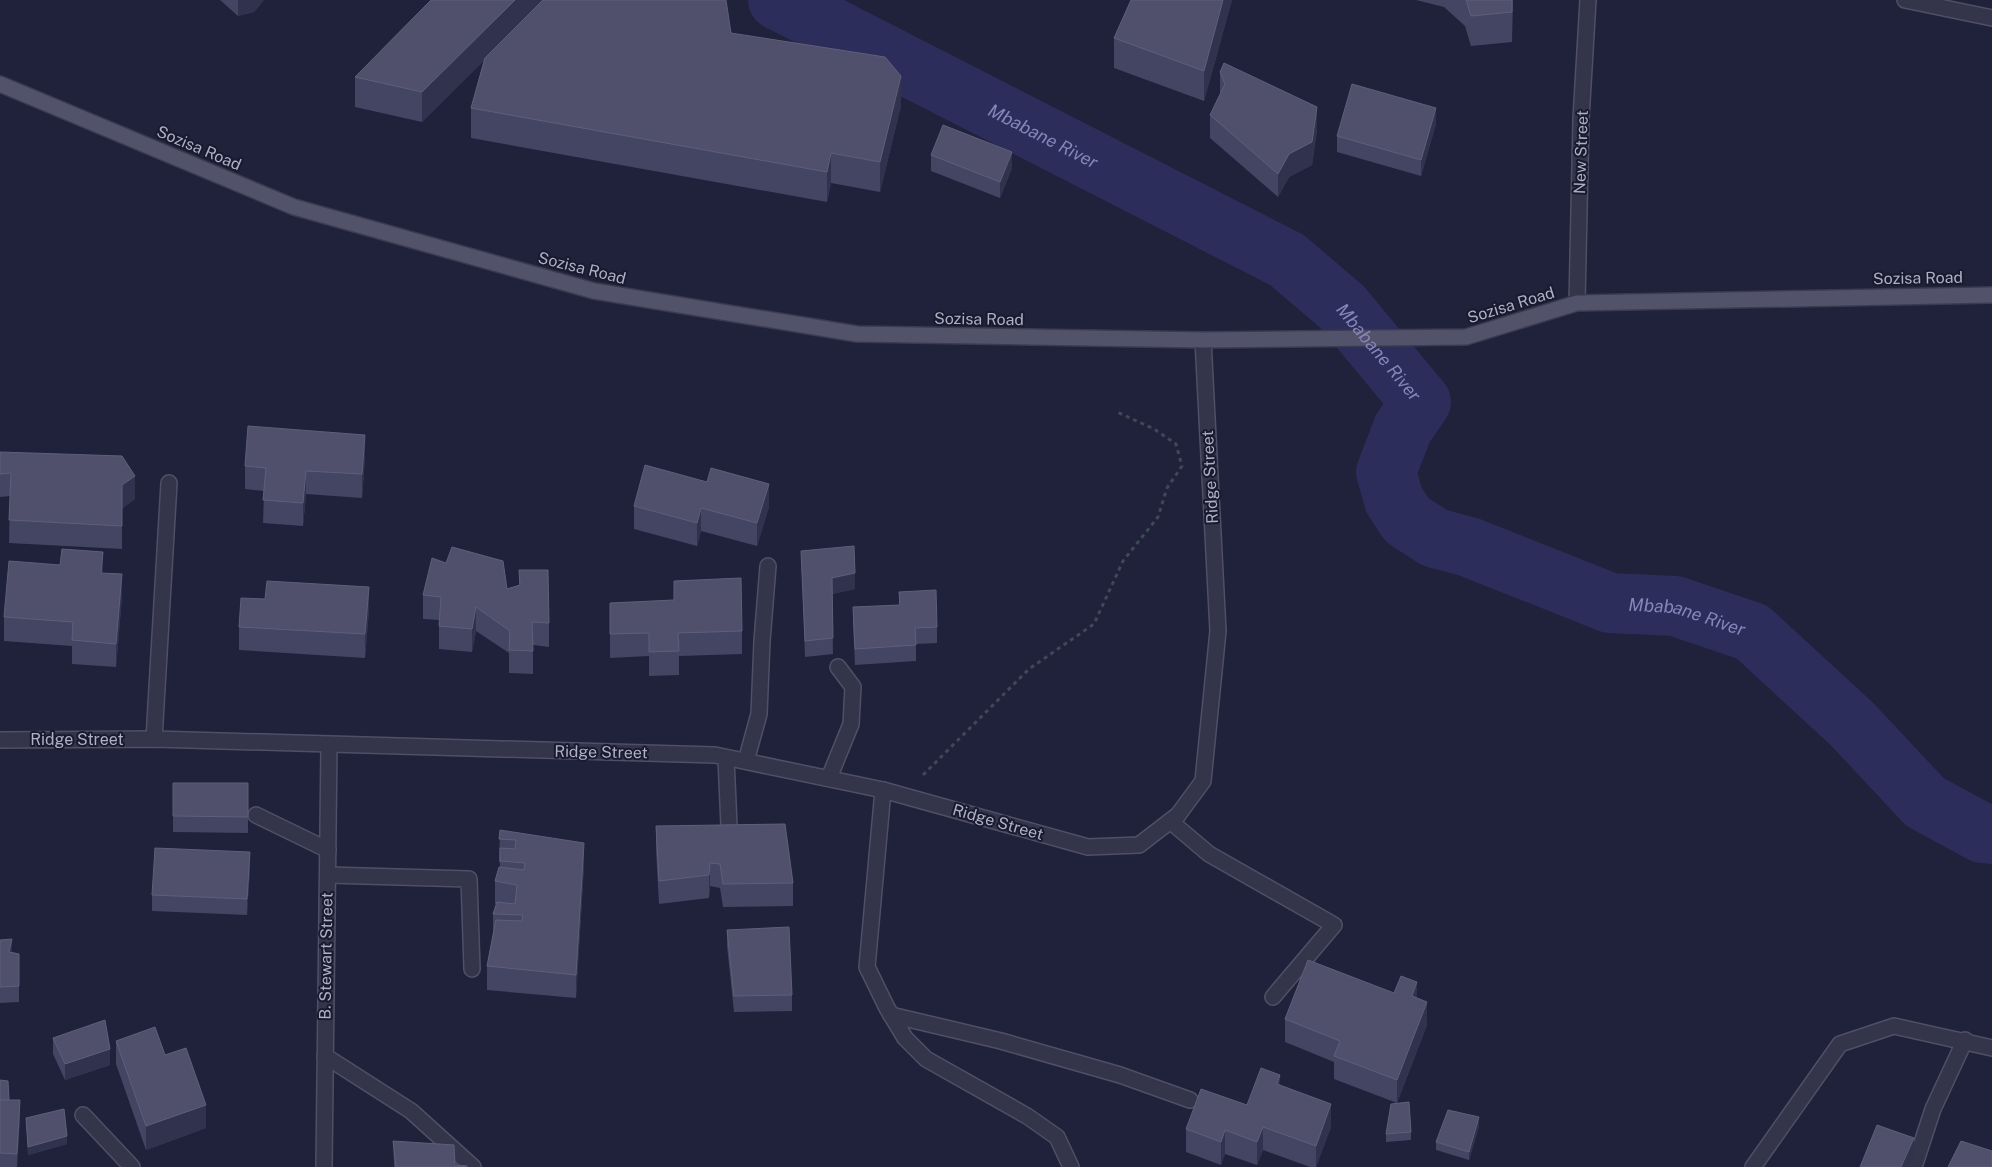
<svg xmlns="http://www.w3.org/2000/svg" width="1992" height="1167" font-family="'Public Sans',sans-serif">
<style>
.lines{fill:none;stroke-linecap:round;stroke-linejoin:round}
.river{stroke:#2c2d5a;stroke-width:60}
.lane-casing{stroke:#4f4f65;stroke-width:18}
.street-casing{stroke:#4f4f65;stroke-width:18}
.primary-casing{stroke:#3a3b51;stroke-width:18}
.path{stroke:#3d4a56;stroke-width:3;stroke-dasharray:4 4;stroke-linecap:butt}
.lane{stroke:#34344b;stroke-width:15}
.street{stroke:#34344b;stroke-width:15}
.primary{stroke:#52526b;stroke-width:15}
.wall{fill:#444563}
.shaded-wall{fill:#31324e}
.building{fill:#50506d;stroke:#5e5f7b}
.labels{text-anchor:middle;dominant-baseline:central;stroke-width:4;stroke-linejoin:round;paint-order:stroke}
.street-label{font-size:16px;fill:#afafc7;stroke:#191a2f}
.water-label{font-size:18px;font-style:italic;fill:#8585b9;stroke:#191a2f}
</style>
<rect width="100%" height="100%" fill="#20213a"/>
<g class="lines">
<!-- river -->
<path class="river" id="s1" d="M778,0l509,260 55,47 79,95 -18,26 -17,44 8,28 13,20 28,18 34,9 141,56 65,3 77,26 100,92 73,78 57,31 10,1"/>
<defs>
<path id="lane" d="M154,739l15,-256"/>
<g id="street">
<path d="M1905,0l87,18"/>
<path d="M1577,303l4,-184 7,-119"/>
<path d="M0,740l154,-1 561,16 168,35 205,57 51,-2 39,-30 25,-34 15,-150 -15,-291"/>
<path d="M726,758l3,68"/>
<path d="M746,761l13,-47 3,-73 6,-75"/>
<path d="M829,778l22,-54 2,-37 -15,-20"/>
<path d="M883,790l-16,177 20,41 18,30 21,21 101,57 30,21 14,30"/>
<path d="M256,815l72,35"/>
<path d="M1170,821l39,33 125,71 -61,72"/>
<path d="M328,875l141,4 3,90"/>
<path d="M891,1015l110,26 119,34 70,25"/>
<path d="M325,1056l86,55 62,56"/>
<path d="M83,1115l49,52"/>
<path d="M324,1167l5,-422"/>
<path d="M1753,1167l87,-123 54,-18 98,22"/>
<path d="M1914,1167l19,-58 32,-69"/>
</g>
<path id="primary" d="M0,84l294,123 300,84 263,43 346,6 263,-3 111,-34 415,-8"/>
</defs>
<!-- lane casing -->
<use href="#lane" class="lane-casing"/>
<!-- street casing -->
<use href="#street" class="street-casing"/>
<!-- primary casing -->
<use href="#primary" class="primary-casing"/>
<!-- path -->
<path class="path" d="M923,775l106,-106 65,-45 29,-63 35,-44 9,-29 15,-22 -6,-22 -22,-15 -39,-18"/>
<!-- lane -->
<use href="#lane" class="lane"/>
<!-- street -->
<use href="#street" class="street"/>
<!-- primary -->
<use href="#primary" class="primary"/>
</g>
<!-- wall -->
<g class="wall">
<path d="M220,0h44l-10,12 -16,4z"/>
<path d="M431,0l300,33 170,73 -21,86 -49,-9 -4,19 -356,-64v-30l13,-48 -62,62 -67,-15v-30z"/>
<path d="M1131,0h101l-28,101 -90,-33v-30z"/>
<path d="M1416,0h97l-1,42 -41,4 -6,-20 -21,-19z"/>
<path d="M1220,72l97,58 -5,35 -23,12 -11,20 -68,-59v-23l10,-20z"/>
<path d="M1436,124l-15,52 -84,-24v-16z"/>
<path d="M931,155l81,13 -12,30 -69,-27z"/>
<path d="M0,452l135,47 -13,9v41l-113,-6 1,-47 -10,1z"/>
<path d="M365,458l-3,40 -56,-4 -3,32 -40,-3 1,-32 -19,-2v-23z"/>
<path d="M634,506l135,1 -12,39 -56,-15 -4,15 -63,-17z"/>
<path d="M801,551l54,38 -23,5 1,60 -28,3z"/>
<path d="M446,563l61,26 12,-4v-15l30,53v24l-16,-2v29l-24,-1v-20l-33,-22 -4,21 -33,-3v-29l-16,-1v-24z"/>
<path d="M60,565l43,8 19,24 -6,70 -44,-3v-18l-68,-5v-24z"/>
<path d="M899,592l38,35v16l-21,1v17l-61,4 -2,-42v-16l46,-2z"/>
<path d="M610,603l132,28v23l-63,2v19l-30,1v-20l-39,2z"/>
<path d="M369,610l-4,48 -126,-8v-23z"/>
<path d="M173,783h75v50l-75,-1z"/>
<path d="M656,826l137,57v23l-70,1 -3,-19 -10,-2 -1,12 -50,6 -3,-54z"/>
<path d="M500,830l84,36 -8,132 -89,-8v-24l6,-33v-19l3,-10h-1v-23l5,-14v-4l-1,-1z"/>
<path d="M250,868l-3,47 -95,-4v-16z"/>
<path d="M727,930l65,65v16l-58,1 -7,-66z"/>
<path d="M0,940l12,12 7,2v48l-19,1z"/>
<path d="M1394,993l23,5 10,27 -30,78 -63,-24v-17l-49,-20v-23z"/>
<path d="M53,1038l57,27 -45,15 -12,-26z"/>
<path d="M116,1041l49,14 41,73 -60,22 -30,-86z"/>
<path d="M0,1080l9,20 11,16 -3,51h-17z"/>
<path d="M1280,1086l51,41 -15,40h-6l-47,-17 -6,15 -32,-11 -4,11 -35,-13v-23l61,-24z"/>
<path d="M26,1118l41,26 -39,11z"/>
<path d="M1479,1126l-10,34 -33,-10v-8z"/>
<path d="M1411,1132v8l-25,2v-8z"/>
<path d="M393,1141l62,24 12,2h-73z"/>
</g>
<!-- shaded-wall -->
<g class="shaded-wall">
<path d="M238,0h26l-10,12 -16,4z"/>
<path d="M515,0h31l-124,122v-30z"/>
<path d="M1223,0h9l-28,101v-30z"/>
<path d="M901,76v30l-21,86v-30z"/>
<path d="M1317,107v23l-5,35 -23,12 -11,20v-23l11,-20z"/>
<path d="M1436,108v16l-15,52v-16z"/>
<path d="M1012,152v16l-12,30v-16z"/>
<path d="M831,153v30l-4,19v-30z"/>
<path d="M365,435v23l-3,40v-24z"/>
<path d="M306,471v23l-3,32v-23z"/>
<path d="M135,476v23l-13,10v-24z"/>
<path d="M769,484v23l-12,39v-23z"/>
<path d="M701,508v23l-4,15v-23z"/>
<path d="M103,552v23l-2,-2z"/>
<path d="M855,573v16l-23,5v-16z"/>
<path d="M122,574v23l-6,70v-23z"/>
<path d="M369,587v23l-4,48v-24z"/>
<path d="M476,607v24l-4,21v-23z"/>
<path d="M584,843v23l-8,132v-23z"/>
<path d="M250,852v16l-3,47v-16z"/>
<path d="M710,863v23l-1,12v-23z"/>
<path d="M12,939v16l-3,-3z"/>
<path d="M1417,982v24l-5,-10z"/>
<path d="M1427,1002v23l-30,78v-23z"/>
<path d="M110,1049v16l-45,15v-16z"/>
<path d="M1280,1075v23l-3,-14z"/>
<path d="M20,1100v16l-3,51v-13z"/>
<path d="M1331,1104v23l-15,40v-21z"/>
<path d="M206,1105v23l-60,22v-24z"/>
<path d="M1479,1117v9l-10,34v-8z"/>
<path d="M1263,1127v23l-6,15v-23z"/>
<path d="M1225,1130v24l-4,11v-23z"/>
<path d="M67,1136v8l-39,11v-8z"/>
<path d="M1914,1138v16l-6,13h-7z"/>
</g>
<!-- building -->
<g class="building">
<path d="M431,0h84l-93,92 -67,-15z"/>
<path d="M543,0h183l5,33 154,24 16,19 -21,86 -49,-9 -4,19 -356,-64 14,-50z"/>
<path d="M1131,0h92l-19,71 -90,-33z"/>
<path d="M1466,0h46v12l-41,4z"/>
<path d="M1224,63l93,44 -5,35 -23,12 -11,20 -68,-59 15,-31 -5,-12z"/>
<path d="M1352,84l84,24 -15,52 -84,-24z"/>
<path d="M943,125l69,27 -12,30 -69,-27z"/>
<path d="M248,426l117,9 -3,39 -56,-3 -3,32 -40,-3 3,-32 -21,-2z"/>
<path d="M0,452l122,4 13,20 -13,9v41l-113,-6 2,-47 -11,1z"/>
<path d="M645,465l62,17 4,-14 58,16 -12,39 -56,-15 -4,15 -63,-17z"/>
<path d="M854,546l1,27 -23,5 1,60 -28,3 -4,-90z"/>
<path d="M452,547l51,14 4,28 13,-4 -1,-15h29l1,53 -17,-1 1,29 -24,-1 1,-19 -34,-24 -4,22 -33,-3 2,-29 -18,-2 9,-37 14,5z"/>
<path d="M62,549l41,3 -2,21 21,1 -6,70 -44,-4 1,-18 -69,-5 5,-56 51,4z"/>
<path d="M741,578l1,53 -64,2 1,18 -30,1v-19l-39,1v-31l64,-3v-19z"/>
<path d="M267,581l102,6 -4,47 -126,-7 2,-29 24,1z"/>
<path d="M936,590l1,37 -22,1 1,17 -61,4 -2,-42 47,-2 -1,-13z"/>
<path d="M173,783h75v34l-75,-1z"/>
<path d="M785,824l8,59 -70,1 -3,-20 -10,-1 -1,12 -50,6 -3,-55z"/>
<path d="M500,830l84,13 -8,132 -89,-9 9,-46 26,1 1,-6 -30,-1 4,-12 18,2 2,-19 -22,-4 4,-14 25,3 1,-7 -25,-2v-13l15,1 1,-9 -17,-1z"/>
<path d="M155,848l95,4 -3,47 -95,-4z"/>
<path d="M789,927l3,68 -58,1 -7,-66z"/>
<path d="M12,939l-3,13 10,2v32l-19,1v-47z"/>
<path d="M1308,960l86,33 7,-17 16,6 -5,14 15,6 -30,78 -63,-24 6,-15 -55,-22z"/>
<path d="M105,1020l5,29 -45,15 -12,-26z"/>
<path d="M155,1027l10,28 21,-7 20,57 -60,21 -30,-85z"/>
<path d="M1261,1068l19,7 -3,9 54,20 -15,42 -53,-19 -6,15 -32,-12 -4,12 -35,-13 15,-40 46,16z"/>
<path d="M0,1080l8,1 1,19h-9z"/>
<path d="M0,1100h20l-3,54 -17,-1z"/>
<path d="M1409,1102l2,30 -25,2 5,-30z"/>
<path d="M64,1109l3,27 -39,11 -2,-29z"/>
<path d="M1448,1110l31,7 -10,35 -33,-10z"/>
<path d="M1877,1125l37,13 -13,29h-41z"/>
<path d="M393,1141l61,4 1,20 12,1v1h-71z"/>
<path d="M1961,1141l31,10v16h-44z"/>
</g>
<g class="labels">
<!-- street labels -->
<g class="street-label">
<text transform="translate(199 148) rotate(23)">Sozisa Road</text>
<text transform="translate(1581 152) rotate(-88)">New Street</text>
<text transform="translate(582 268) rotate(14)">Sozisa Road</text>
<text transform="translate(1918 278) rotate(-1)">Sozisa Road</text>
<text transform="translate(1511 305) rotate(-17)">Sozisa Road</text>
<text transform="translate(979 319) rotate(1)">Sozisa Road</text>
<text transform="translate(1210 477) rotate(-93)">Ridge Street</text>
<text x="77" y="739">Ridge Street</text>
<text transform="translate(601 752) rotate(1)">Ridge Street</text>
<text transform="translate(998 822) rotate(16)">Ridge Street</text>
<text transform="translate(326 956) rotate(-89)">B. Stewart Street</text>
</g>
<!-- water labels -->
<g class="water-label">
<text stroke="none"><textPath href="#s1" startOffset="298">Mbabane River</textPath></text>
<text stroke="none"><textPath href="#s1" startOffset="702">Mbabane River</textPath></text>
<text stroke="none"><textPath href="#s1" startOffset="1198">Mbabane River</textPath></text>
</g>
</g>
</svg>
